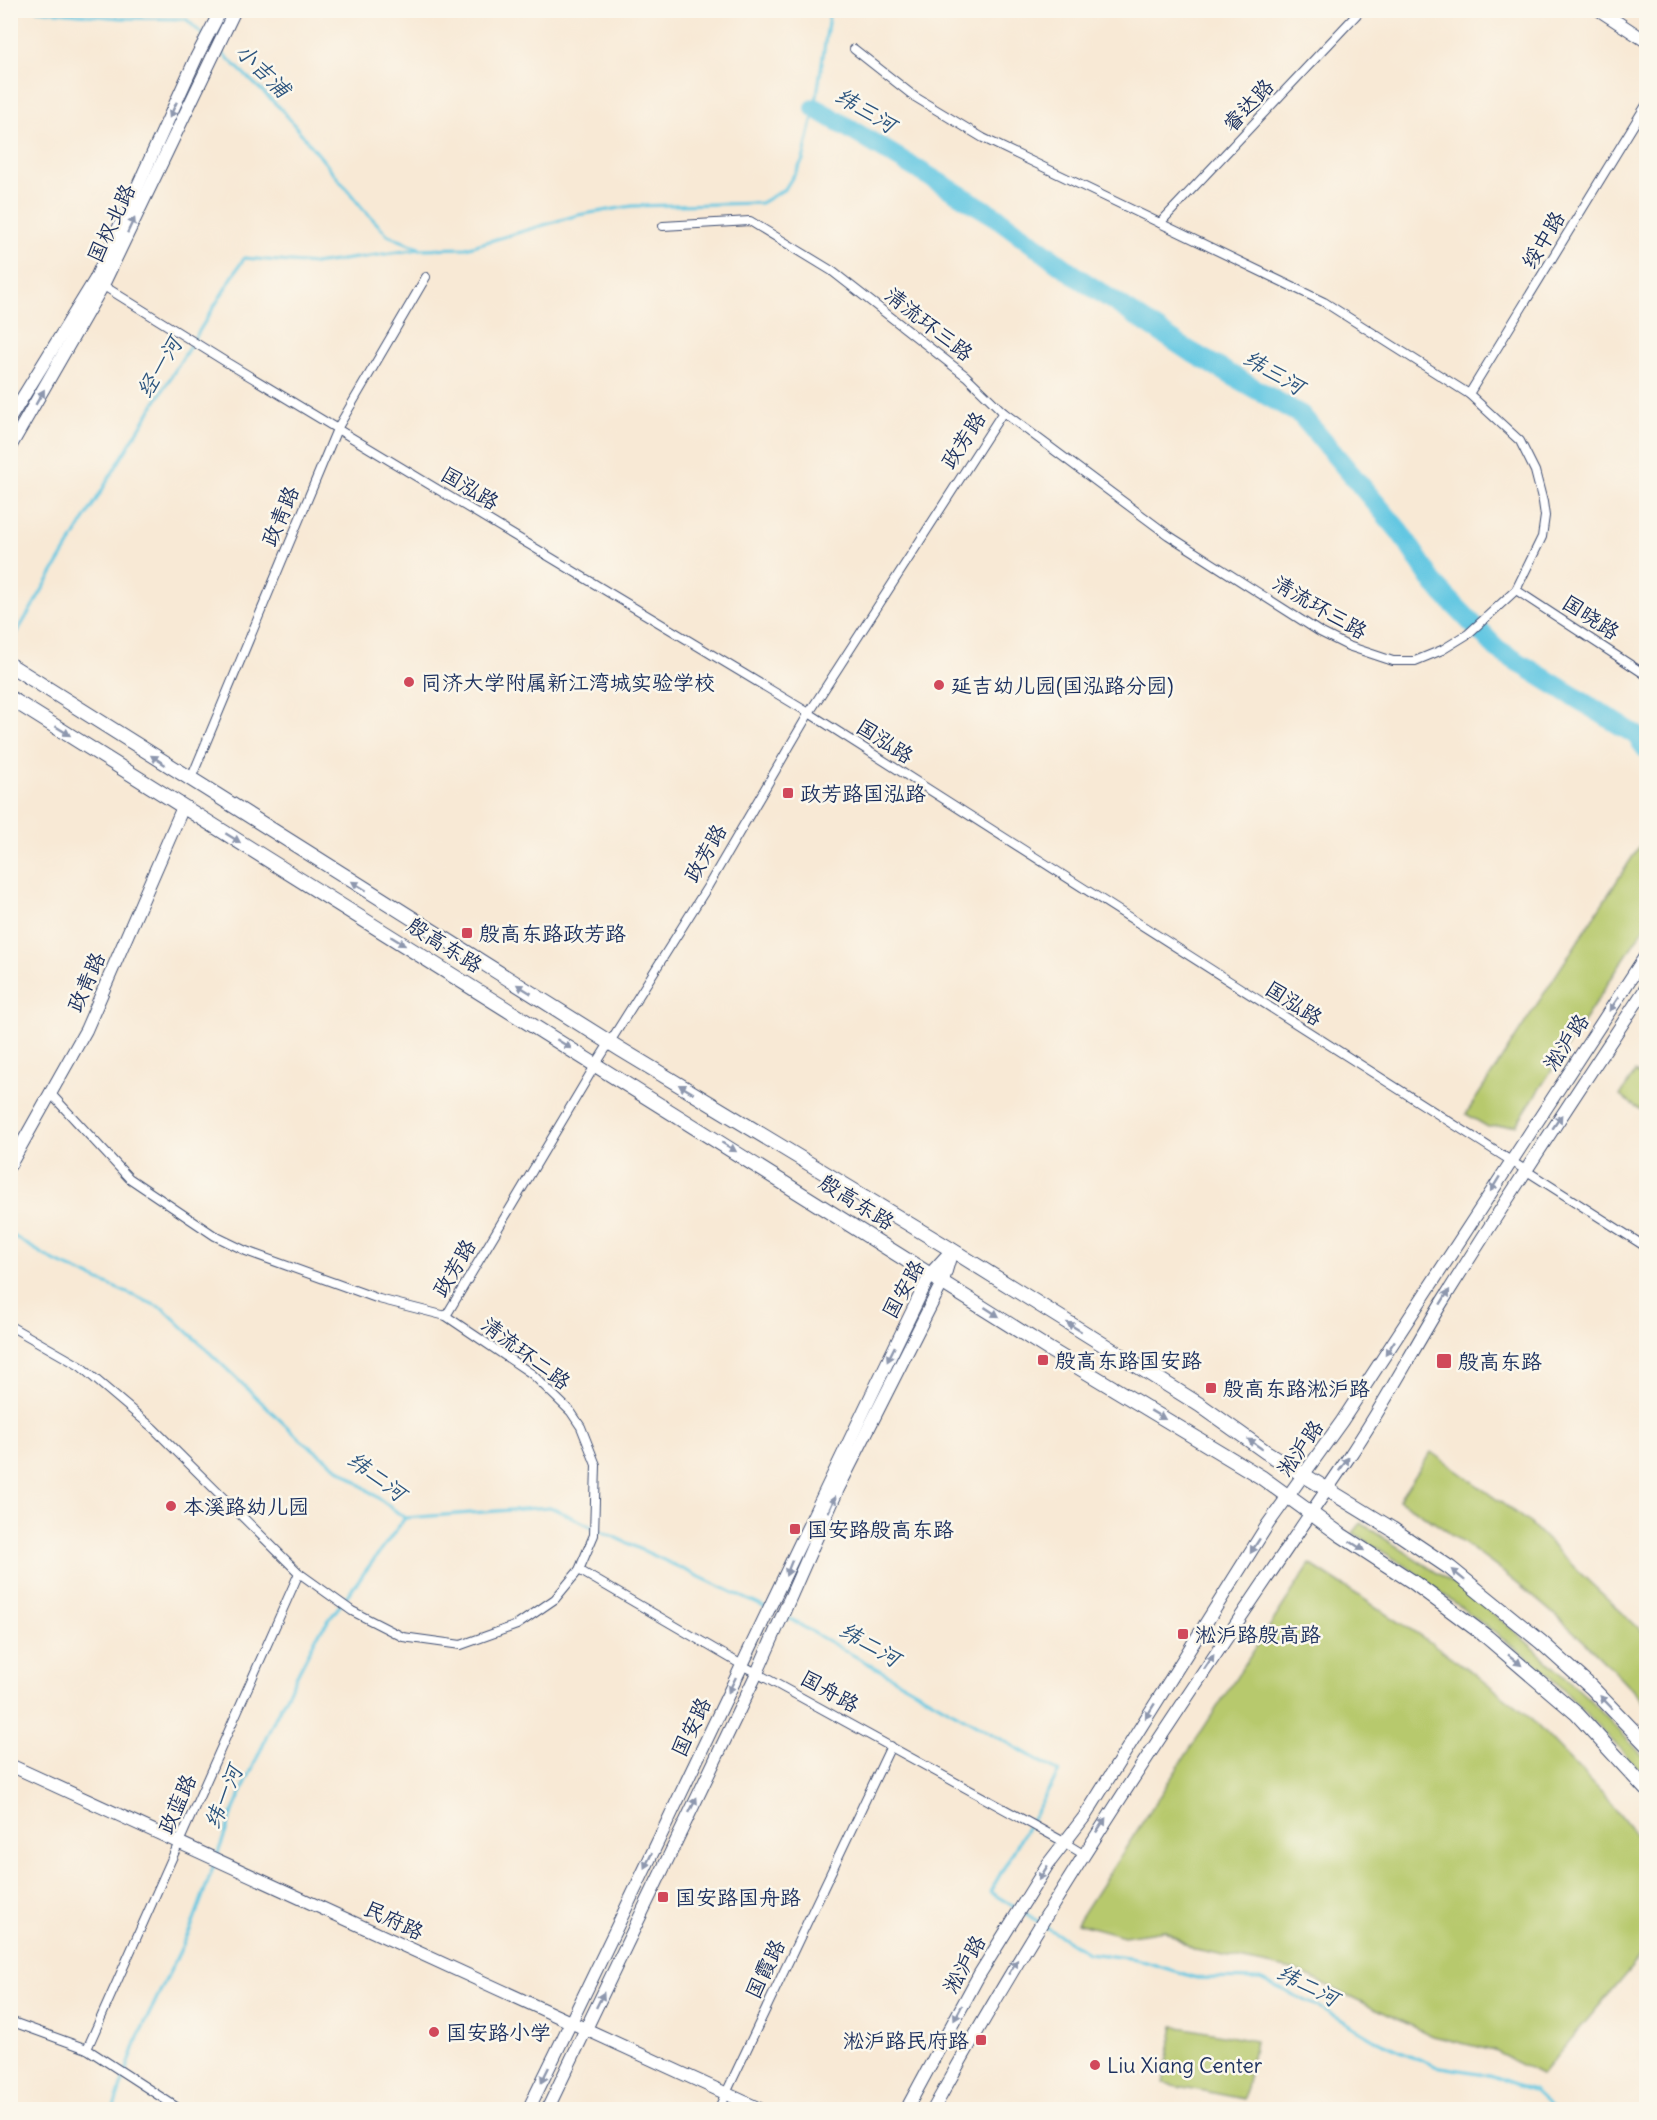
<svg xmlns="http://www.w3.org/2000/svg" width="1657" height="2120" font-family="Delius,'LXGW WenKai TC',sans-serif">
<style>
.green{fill:#b7c96d;stroke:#697c66;stroke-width:1.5}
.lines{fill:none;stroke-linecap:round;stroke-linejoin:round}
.stream{stroke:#64c7e2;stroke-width:3}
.river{stroke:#64c7e2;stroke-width:20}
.street-casing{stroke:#3c4b70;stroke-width:10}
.secondary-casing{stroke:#3c4b70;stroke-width:14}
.primary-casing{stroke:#3c4b70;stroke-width:16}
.street{stroke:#fff;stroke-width:8}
.secondary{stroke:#fff;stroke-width:12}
.primary{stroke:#fff;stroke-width:14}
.oneway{fill:#8d97ae}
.poi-dot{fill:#d1495b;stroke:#fbf7ec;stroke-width:2}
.labels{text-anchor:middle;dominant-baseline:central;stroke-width:5;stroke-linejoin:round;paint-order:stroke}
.street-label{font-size:21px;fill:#1b2f5e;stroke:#fbf7ec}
.poi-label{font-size:21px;fill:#1b2f5e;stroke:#fbf7ec;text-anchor:start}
.water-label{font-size:22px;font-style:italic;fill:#2d557f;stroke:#fbf7ec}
</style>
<rect width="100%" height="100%" fill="#fbf7ec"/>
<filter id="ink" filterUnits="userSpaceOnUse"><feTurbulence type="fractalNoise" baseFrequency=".0167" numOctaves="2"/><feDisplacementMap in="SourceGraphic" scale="12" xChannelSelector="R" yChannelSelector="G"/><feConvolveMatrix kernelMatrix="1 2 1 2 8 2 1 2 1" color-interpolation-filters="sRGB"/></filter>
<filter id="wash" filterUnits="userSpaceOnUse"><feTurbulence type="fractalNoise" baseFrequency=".008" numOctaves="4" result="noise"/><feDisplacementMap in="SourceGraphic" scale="24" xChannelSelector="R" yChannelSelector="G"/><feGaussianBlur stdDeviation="1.35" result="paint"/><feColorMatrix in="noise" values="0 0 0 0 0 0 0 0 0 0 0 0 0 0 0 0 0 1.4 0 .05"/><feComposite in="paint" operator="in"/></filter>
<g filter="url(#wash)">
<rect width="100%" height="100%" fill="#f8e9d5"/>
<!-- green -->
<g class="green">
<path d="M1646,836v89l-130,200 -28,2 -22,-13z"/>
<path d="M1635,1072l11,7 -2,33 -24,-16z"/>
<path d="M1431,1452l100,72 49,49 66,62v70c-68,-77 -159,-151 -247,-205z"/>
<path d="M1361,1523l104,68 53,43 71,65 57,60v17l-101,-105 -139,-105 -53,-33z"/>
<path d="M1310,1564l120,78 49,35 47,37 78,81 42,53v102l-105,125 -47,-24 -61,-15 -136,-65 -102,-21 -31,-20 -40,6 -47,-13z"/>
<path d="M1174,2026l81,15 -11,58 -81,-16z"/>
</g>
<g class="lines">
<!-- stream -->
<g class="stream">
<path d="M37,10l83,8 66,1 17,16"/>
<path d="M219,50l63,60 81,99 25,26 31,13"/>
<path d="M10,644l110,-184 124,-202 70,6 106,-15 46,-1 112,-33 54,-9 129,-3 24,-14 18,-29 12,-52 15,-98"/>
<path d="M10,1234l44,27 110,48 137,131 104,78 145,-11 216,101"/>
<path d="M786,1617l273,155 -69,120 26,16"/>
<path d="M217,1856l17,-47 41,-91 42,-82 88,-118"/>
<path d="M1022,1911l17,11"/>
<path d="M1045,1926l42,27 49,6 61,19 63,1 57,27 58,34 60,26 55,9 43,15 22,20"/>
<path d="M113,2110l25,-73 53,-109 24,-66"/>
</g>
<!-- river -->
<path class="river" d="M815,108l180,108 85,63 106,70 115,66 100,118 34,52 62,64 139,86 10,14"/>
</g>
</g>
<g filter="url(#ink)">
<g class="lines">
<defs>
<g id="street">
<path d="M1160,223l201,-213"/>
<path d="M663,226l87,-5 82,50 134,105 37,36 165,123 152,97 28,14 45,15h22l27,-11 26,-16 48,-44 26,-53 3,-21 -2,-14 -8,-31 -15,-30 -51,-47 -145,-92 -341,-164 -68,-41 -61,-48"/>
<path d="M99,283l127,79 583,351 837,534"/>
<path d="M1469,394l177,-289"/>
<path d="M1516,590l130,85"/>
<path d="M190,781l147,-352 89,-152"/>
<path d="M446,1316l150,-252 112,-178 101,-173 194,-301"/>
<path d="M10,1326l70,40 73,62 146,145 53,38 51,26 58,8 56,-20 38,-26 24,-29 15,-35 2,-70 -15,-38 -10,-15 -39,-38 -86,-58 -67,-17 -133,-48 -31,-15 -86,-58 -78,-84"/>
<path d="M579,1570l163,95 322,177"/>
<path d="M1065,1843l18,11"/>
<path d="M10,2021l77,28 94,61"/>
<path d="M87,2049l212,-476"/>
<path d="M718,2110l173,-364"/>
</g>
<g id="secondary">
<path d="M1599,10l47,31"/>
<path d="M10,418l85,-138 102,-224 24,-46"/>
<path d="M10,447l93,-162 132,-275"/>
<path d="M10,1165l76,-135 97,-223"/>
<path d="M10,1765l752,345"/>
<path d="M528,2110c137,-278 266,-559 403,-837l21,-23"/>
<path d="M547,2110l210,-437 81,-184 105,-208 8,-27"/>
<path d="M906,2110l73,-135 69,-111 37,-48 183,-292 74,-103 304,-466"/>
<path d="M933,2110c124,-227 271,-439 416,-653 34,-50 62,-104 93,-155 66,-106 135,-210 204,-314"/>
</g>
<g id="primary">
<path d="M10,665l610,384 332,201 248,155 66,47 126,77 58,39 91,74 50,45 55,57"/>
<path d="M10,698l1040,652 211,127 80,58 72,47 74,55 90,77 69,75"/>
</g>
</defs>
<!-- street casing -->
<use href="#street" class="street-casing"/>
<!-- secondary casing -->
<use href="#secondary" class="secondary-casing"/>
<!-- primary casing -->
<use href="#primary" class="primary-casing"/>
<!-- street -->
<use href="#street" class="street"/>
<!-- secondary -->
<use href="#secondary" class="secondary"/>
<!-- primary -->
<use href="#primary" class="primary"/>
</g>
<!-- one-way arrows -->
<defs><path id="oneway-solid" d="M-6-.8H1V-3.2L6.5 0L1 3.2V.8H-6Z" transform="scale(1.5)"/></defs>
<g class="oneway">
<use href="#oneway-solid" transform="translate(173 110) rotate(115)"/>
<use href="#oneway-solid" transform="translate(131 225) rotate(-65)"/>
<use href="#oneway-solid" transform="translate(40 397) rotate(-60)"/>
<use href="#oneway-solid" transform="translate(63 731) rotate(32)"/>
<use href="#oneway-solid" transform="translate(158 760) rotate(-147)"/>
<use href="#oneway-solid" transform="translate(233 838) rotate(32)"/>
<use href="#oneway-solid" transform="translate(359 886) rotate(-148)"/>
<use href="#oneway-solid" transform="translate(398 941) rotate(32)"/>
<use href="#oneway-solid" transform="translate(524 989) rotate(-148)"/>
<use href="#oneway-solid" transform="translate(1614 1004) rotate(124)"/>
<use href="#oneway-solid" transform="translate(564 1044) rotate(32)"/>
<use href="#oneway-solid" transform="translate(686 1089) rotate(-149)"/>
<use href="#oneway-solid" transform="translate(1557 1122) rotate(-56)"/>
<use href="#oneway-solid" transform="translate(729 1147) rotate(32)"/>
<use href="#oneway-solid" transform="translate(1495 1184) rotate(122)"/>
<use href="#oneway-solid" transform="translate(1445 1297) rotate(-58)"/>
<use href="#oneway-solid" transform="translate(992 1312) rotate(33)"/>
<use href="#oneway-solid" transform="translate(1074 1327) rotate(-148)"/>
<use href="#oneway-solid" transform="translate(1390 1348) rotate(123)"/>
<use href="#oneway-solid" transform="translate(891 1354) rotate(116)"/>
<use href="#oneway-solid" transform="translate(1158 1415) rotate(31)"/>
<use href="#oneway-solid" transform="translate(1255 1444) rotate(-145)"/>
<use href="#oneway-solid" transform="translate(1344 1464) rotate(-55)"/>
<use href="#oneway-solid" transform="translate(832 1504) rotate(-66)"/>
<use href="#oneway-solid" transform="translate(1255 1546) rotate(123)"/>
<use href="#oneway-solid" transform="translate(1357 1546) rotate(33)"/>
<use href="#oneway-solid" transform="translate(789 1568) rotate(112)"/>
<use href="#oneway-solid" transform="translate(1458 1575) rotate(-141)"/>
<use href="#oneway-solid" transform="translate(1515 1660) rotate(39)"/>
<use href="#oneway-solid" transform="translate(1209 1662) rotate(-56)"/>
<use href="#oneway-solid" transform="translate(732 1685) rotate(116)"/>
<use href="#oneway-solid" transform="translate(1606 1702) rotate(-134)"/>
<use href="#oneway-solid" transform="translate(1150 1711) rotate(122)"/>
<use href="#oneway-solid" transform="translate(693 1805) rotate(-64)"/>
<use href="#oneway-solid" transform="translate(1101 1825) rotate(-56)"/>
<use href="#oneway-solid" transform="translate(648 1861) rotate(116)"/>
<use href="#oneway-solid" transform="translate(1043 1873) rotate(122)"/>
<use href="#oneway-solid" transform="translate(1013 1967) rotate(-58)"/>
<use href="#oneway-solid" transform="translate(600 2000) rotate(-64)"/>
<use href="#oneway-solid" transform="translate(958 2013) rotate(118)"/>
<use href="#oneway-solid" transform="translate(545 2075) rotate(116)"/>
</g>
</g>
<!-- markers -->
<g class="poi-dot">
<circle cx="409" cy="682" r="6"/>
<circle cx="939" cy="685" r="6"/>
<rect x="782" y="787" width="12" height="12" rx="3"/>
<rect x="461" y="927" width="12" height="12" rx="3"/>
<rect x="1037" y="1354" width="12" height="12" rx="3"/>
<rect x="1436" y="1353" width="16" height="16" rx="3"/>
<rect x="1205" y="1382" width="12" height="12" rx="3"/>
<circle cx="171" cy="1506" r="6"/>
<rect x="789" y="1523" width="12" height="12" rx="3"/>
<rect x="1177" y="1628" width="12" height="12" rx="3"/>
<rect x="657" y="1891" width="12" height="12" rx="3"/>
<circle cx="434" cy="2032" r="6"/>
<rect x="975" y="2034" width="12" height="12" rx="3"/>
<circle cx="1095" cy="2065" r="6"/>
</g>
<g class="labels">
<!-- street labels -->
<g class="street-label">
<text transform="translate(1248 105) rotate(-47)">睿达路</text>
<text transform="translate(111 223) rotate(-65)">国权北路</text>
<text transform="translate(1543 240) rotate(-59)">绥中路</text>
<text transform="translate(929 324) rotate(38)">清流环三路</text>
<text transform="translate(963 440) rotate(-57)">政芳路</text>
<text transform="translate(470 488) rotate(31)">国泓路</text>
<text transform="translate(280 516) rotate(-67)">政青路</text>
<text transform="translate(1320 607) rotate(30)">清流环三路</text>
<text transform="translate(1591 617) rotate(33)">国晓路</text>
<text transform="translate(885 741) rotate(33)">国泓路</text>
<text transform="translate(705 853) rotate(-60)">政芳路</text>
<text transform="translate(445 945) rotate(32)">殷高东路</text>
<text transform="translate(86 982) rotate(-66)">政青路</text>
<text transform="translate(1294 1003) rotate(33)">国泓路</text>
<text transform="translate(1566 1042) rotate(-56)">淞沪路</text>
<text transform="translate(857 1202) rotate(32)">殷高东路</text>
<text transform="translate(454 1268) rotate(-59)">政芳路</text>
<text transform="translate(903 1289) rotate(-61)">国安路</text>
<text transform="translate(526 1353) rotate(37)">清流环二路</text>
<text transform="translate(1300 1448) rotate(-55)">淞沪路</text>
<text transform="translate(830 1691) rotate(29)">国舟路</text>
<text transform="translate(691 1727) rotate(-64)">国安路</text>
<text transform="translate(177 1804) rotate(-66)">政蓝路</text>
<text transform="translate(394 1920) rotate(25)">民府路</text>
<text transform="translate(964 1964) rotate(-60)">淞沪路</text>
<text transform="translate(765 1969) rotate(-64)">国霞路</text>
</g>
<!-- poi labels -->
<g class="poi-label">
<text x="421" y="682">同济大学附属新江湾城实验学校</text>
<text x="951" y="685">延吉幼儿园(国泓路分园)</text>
<text x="800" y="793">政芳路国泓路</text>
<text x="479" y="933">殷高东路政芳路</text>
<text x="1055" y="1360">殷高东路国安路</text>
<text x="1458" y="1361">殷高东路</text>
<text x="1223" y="1388">殷高东路淞沪路</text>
<text x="183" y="1506">本溪路幼儿园</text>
<text x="807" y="1529">国安路殷高东路</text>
<text x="1195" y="1634">淞沪路殷高路</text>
<text x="675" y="1897">国安路国舟路</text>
<text x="446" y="2032">国安路小学</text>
<text x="969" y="2040" text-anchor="end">淞沪路民府路</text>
<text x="1107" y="2065">Liu Xiang Center</text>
</g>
<!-- water labels -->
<g class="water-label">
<text transform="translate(263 70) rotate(44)">小吉浦</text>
<text transform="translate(866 110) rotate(31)">纬三河</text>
<text transform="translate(159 367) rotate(-59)">经一河</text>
<text transform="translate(1274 372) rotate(30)">纬三河</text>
<text transform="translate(377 1476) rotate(37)">纬二河</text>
<text transform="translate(870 1644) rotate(30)">纬二河</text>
<text transform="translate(223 1797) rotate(-68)">纬一河</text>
<text transform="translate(1308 1985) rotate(27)">纬二河</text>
</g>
</g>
<!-- margin -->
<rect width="1657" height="2120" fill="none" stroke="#fbf7ec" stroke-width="36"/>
</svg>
